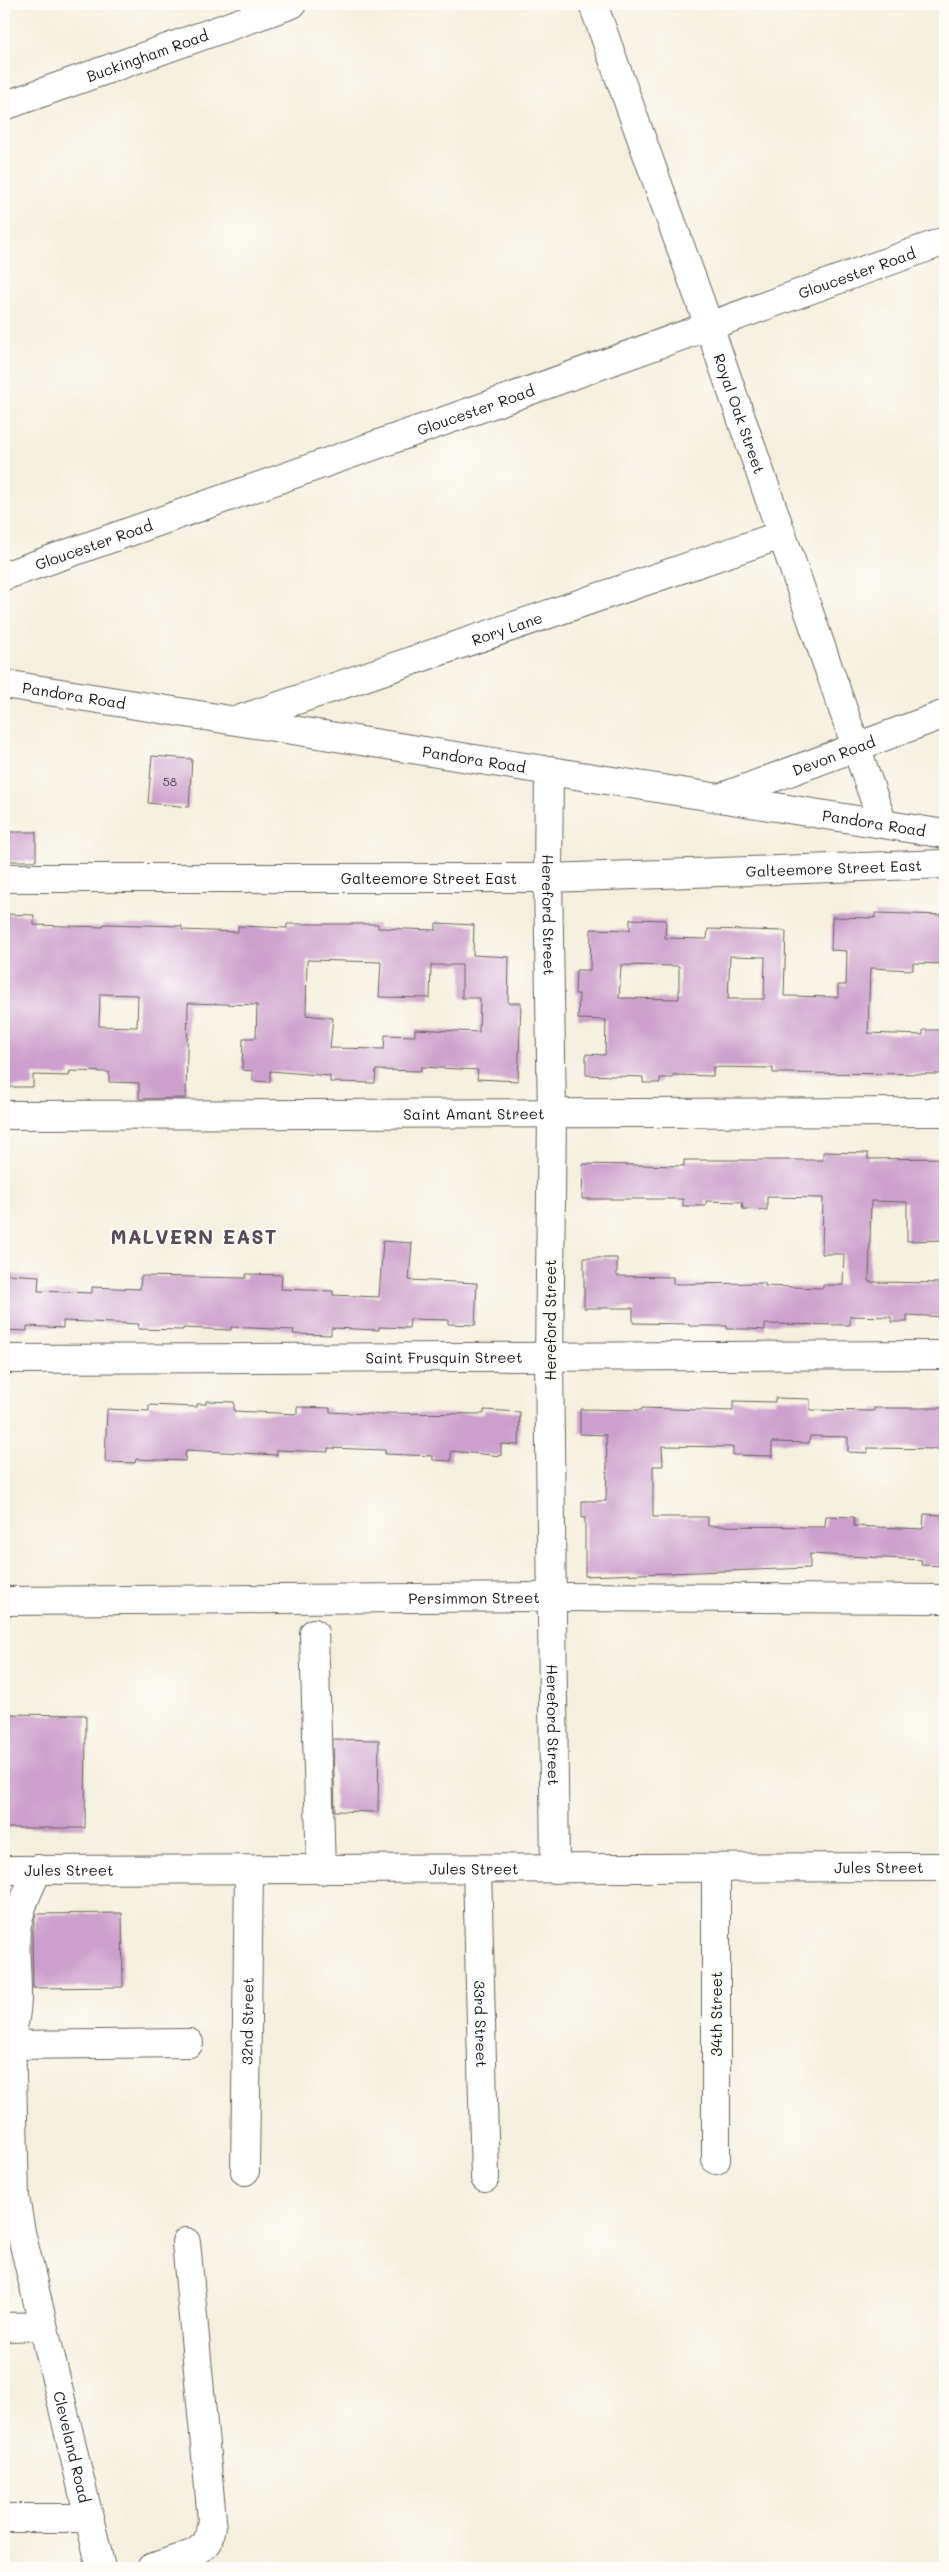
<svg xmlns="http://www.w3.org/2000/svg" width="949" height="2572" font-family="Mali,sans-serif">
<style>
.building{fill:#cca0cc;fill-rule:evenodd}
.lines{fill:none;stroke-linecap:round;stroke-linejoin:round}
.minor-casing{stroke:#686660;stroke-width:30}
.major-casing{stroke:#686660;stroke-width:30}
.minor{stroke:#fff;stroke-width:28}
.major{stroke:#fff;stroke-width:28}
.labels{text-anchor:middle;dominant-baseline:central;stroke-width:4;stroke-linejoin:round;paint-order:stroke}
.number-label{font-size:12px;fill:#483d48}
.street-label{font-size:15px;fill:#1c1c1c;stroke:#fdfcf7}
.district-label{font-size:20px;font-weight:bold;letter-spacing:1px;fill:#5a4a5a;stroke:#fdfcf7}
</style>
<rect width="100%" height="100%" fill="#fdfcf7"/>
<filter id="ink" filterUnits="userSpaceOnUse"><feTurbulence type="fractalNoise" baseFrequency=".02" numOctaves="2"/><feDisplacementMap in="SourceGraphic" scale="10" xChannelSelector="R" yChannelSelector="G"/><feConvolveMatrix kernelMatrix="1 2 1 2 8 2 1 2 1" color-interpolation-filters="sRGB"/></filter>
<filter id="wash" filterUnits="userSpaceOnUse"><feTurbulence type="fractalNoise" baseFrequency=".0096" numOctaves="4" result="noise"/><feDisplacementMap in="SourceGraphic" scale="20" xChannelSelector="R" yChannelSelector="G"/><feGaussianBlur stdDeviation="1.12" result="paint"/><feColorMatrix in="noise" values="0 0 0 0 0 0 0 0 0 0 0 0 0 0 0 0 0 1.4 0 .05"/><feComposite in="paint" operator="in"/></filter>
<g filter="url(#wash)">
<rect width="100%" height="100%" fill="#f5efdd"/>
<g id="blocks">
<!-- building -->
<g class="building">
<path d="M152,756l40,3 -3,48 -41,-4z"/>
<path d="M7,832h29v29h-30z"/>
<path d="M875,913l70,2v49l-32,-1v7l-43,-2 -2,65 55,2v-5h22v44l-172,-1v-5l-60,-1v9l-40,-1v3h-13v5h-17v-6l-57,-2v-21l19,1 1,-35 -28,-1 1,-25h-4l1,-24h14l1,-41 39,1v-11l36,1 -1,18 42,1 1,-10 78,2 -2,65 54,1v-12h8l1,-34 -16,-1 1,-33 43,1zM730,956l35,1 -1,42h-36zM621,965l58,1v33l-60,-1z"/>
<path d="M4,914l30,1v10l69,2 1,-3 78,2v4l56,2v-6l49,2v-4h91v4l58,2v-7l38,2 -1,30 36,2 -1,46h13l-3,78 -41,-2 1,-9 -57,-3v4l-45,-1 -1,13 -45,-1v-6l-60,-5v11l-17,-1v-10l-11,-1 1,-32h13l1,-33 -69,-2 -2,95 -47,1v-16l-30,-1v-10l-39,-1 -1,5 -36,-1v12h-29zM307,960l74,2 -2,35 51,1 1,-33h31v33h18l-1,34 -64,-3v7l-30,-1 -1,14 -54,-1 3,-30 -27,-3zM100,994l38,1 -1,32 -38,-1z"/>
<path d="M823,1152l45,1v6l77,-1v82l-38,1v-39l-36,-1 -2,81 76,1v34l-38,-2v7h-16v-5l-41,-1v9l-85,-1v6l-14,-1h-24v-3h-38v-2l-56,-1v-15h-49v-50h33v18l56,1v7l92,-1v3l58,2v-3h20l1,-31h-22l1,-56 -56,-1v13l-24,-1 -1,-7 -36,-1v5h-23v-7h-101l1,-35 101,2v-6h139z"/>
<path d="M383,1241l29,2 -3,37 68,3 -2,42 -27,-1v-4l-38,-1 -1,9 -30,-1v3l-48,-2v7l-38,-1 1,-4 -63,-3v3l-48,-2v2l-45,-1 1,-5 -76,-3v7l-36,-2v5l-23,-1v-56l35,2 -1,15 54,2v-6l48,2 1,-13 105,2v-4l36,1 -1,14 52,2v4l46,2z"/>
<path d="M775,1398l35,1v11l64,1v-3h71v41l-78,-1v5l-19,-1v-15l-38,-1 -1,7 -37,-1v14l-39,-1v-8l-71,-1 1,20h-10v51h55v9l117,1 1,-11 28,1v9l69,3 1,-15 21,1v51l-24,-1 1,-5 -112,-6v14l-225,8v-58h-3v-17h24l1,-39 -1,-27 -26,-1v-25l62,1v-2l91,3v-10l42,1z"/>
<path d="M206,1401l28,1v9l63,3v-7l33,1v4l56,3v-2l98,1v-4l36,2 -1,33 -18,-1v12l-50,-5v10l-18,-1v-4l-48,-2v-4l-57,-2v4l-51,-2v5l-91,-5 -1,11 -49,-2 -1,4 -30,-1 2,-53 42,2v-6l48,2v-3h9z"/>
<path d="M4,1714l82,1 -1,113h-81z"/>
<path d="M333,1739l46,1 -1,72 -43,-1z"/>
<path d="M122,1913l1,74 -90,1 -1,-55 4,-19z"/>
</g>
</g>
</g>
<g filter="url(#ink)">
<use href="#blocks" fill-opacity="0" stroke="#686660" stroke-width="1"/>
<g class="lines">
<defs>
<g id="minor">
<path id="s1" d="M593,4l116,322 174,498"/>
<path id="s2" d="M4,106l288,-102"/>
<path id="s3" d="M4,576l494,-174 447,-161"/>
<path id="s4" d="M4,684l941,150"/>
<path id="s5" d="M238,720l543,-185"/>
<path id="s6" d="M549,770l-1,108 4,237 -3,242 6,512"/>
<path id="s7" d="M722,797l223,-83"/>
<path id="s8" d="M4,878h544l397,-14"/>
<path id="s9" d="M4,1115l941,-3"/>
<path id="s10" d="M4,1359l941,-4"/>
<path id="s11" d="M4,1601l547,-4 394,2"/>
<path d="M314,1633l7,237"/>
<path id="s12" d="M477,1869l8,309"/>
<path id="s13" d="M6,2010l5,24 4,164 6,34 80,336"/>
<path d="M11,2045l178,-2"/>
<path d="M716,2160v-291"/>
<path id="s14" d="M245,2171l4,-301"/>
<path d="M4,2327l39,-1"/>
<path d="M4,2518h86"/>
<path d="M151,2568l44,-15 13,-11 4,-22 -26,-278"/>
</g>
<g id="major">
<path id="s15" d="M4,1870l941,-3"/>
<path d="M11,2034c12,-38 2,-65 5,-103 3,-22 13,-42 22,-62"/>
</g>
</defs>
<!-- minor casing -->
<use href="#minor" class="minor-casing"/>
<!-- major casing -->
<use href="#major" class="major-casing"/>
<!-- minor -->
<use href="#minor" class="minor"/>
<!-- major -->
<use href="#major" class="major"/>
</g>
</g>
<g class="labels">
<!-- number labels -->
<g class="number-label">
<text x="170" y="781">58</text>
</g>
<!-- street labels -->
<g class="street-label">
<text stroke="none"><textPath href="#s2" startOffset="152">Buckingham Road</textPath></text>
<text stroke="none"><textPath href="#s3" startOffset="905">Gloucester Road</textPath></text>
<text stroke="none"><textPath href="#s3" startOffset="500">Gloucester Road</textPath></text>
<text stroke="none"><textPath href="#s1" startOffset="435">Royal Oak Street</textPath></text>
<text stroke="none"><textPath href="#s3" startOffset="95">Gloucester Road</textPath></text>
<text stroke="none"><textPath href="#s5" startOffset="284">Rory Lane</textPath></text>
<text stroke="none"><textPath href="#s4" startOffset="71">Pandora Road</textPath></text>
<text stroke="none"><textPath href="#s7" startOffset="119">Devon Road</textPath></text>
<text stroke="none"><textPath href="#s4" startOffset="476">Pandora Road</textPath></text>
<text stroke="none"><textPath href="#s4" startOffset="881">Pandora Road</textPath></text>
<text stroke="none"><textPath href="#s8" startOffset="830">Galteemore Street East</textPath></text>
<text stroke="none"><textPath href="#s8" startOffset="425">Galteemore Street East</textPath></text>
<text stroke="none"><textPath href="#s6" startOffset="145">Hereford Street</textPath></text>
<text stroke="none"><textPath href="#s9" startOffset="470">Saint Amant Street</textPath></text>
<text transform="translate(550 1320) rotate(-90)">Hereford Street</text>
<text stroke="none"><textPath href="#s10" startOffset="440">Saint Frusquin Street</textPath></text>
<text stroke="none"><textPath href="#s11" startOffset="470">Persimmon Street</textPath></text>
<text stroke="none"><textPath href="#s6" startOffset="955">Hereford Street</textPath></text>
<text stroke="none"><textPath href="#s15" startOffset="875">Jules Street</textPath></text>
<text stroke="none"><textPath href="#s15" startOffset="470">Jules Street</textPath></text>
<text stroke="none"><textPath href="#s15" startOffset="65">Jules Street</textPath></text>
<text transform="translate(716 2014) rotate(-90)">34th Street</text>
<text stroke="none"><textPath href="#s14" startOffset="150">32nd Street</textPath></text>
<text stroke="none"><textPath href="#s12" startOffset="155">33rd Street</textPath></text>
<text stroke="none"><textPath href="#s13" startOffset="444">Cleveland Road</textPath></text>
</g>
<!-- district labels -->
<g class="district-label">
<text x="194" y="1236">MALVERN EAST</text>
</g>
</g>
<!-- margin -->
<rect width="949" height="2572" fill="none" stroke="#fdfcf7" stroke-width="20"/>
</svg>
